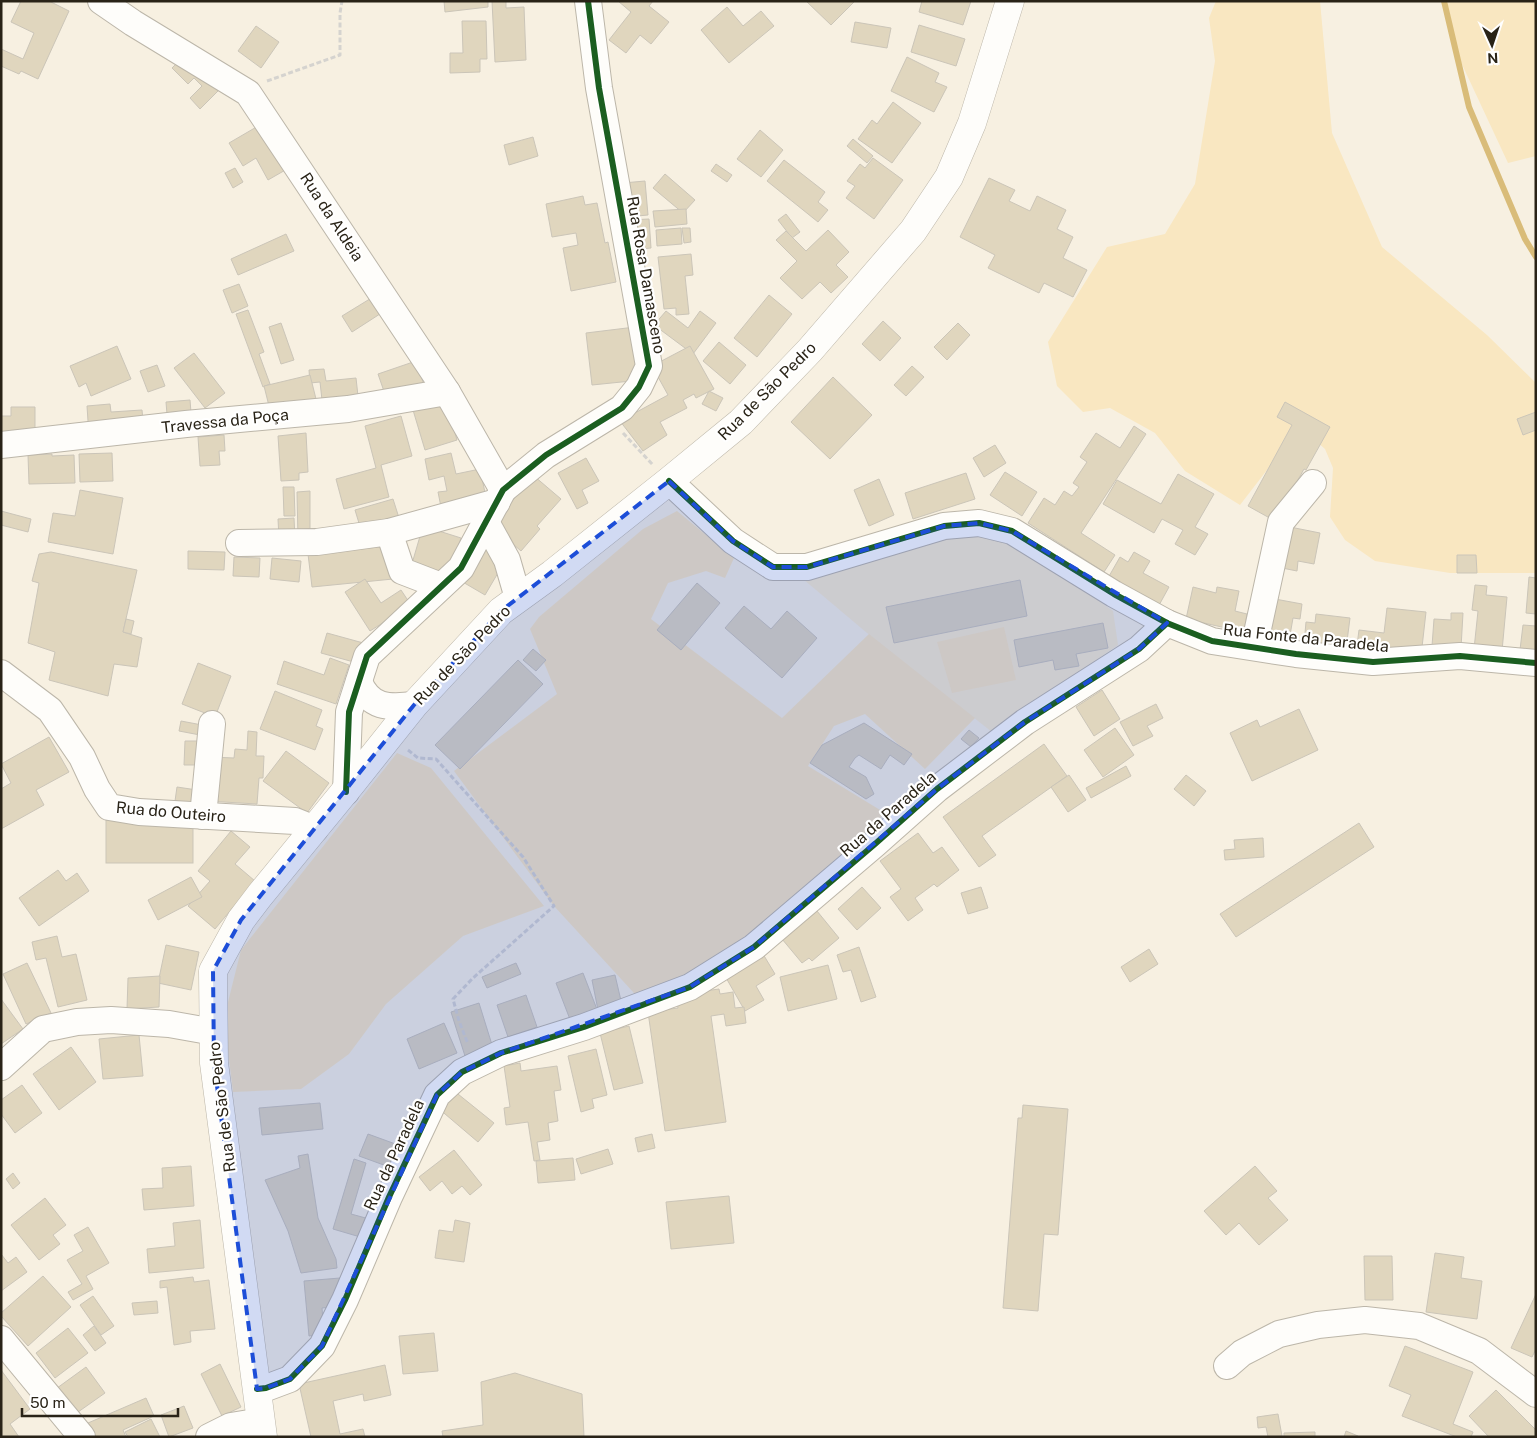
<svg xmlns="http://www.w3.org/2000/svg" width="1537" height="1438" font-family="'Public Sans',sans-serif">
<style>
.built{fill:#f8ebce}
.green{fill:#f9e7c1}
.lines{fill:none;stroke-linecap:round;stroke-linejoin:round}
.stream{stroke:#d9bc79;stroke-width:6}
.building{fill:#e0d6be;stroke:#cbc5b8}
.minor-casing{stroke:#bcb6a9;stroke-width:28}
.major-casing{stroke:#bcb6a9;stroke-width:29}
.path{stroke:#d5d3cf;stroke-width:3;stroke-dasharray:5 2.5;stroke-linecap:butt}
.minor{stroke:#fefdfa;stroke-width:26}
.major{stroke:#fefdfa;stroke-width:28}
.cycleway-casing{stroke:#fff;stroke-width:9}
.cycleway{stroke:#1b5e20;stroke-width:6}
.marked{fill:#1d4ed8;fill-opacity:0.2;stroke:#1d4ed8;stroke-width:4;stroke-dasharray:10 6;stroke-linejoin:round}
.labels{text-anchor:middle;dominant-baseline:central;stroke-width:4.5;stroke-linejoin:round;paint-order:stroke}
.street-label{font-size:16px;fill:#292317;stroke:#fff}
</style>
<rect width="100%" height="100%" fill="#f7f0e1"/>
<!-- built -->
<path class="built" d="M970,535l39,7 65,41 39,28 5,34 -126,87 -119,-94 -70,-59 130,-39z"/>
<!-- green -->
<g class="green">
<path d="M1216,1h104l12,132 50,114 105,88 49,48v190h-86l-75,-12 -30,-21 -15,-23 3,-49 -8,-19 -25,-22 -60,78 -55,-34 -30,-38 -45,-25 -27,4 -26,-26 -9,-44 59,-95 58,-13 30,-50 20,-123 -6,-43z"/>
<path d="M1447,1h89v155l-28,7 -49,-105z"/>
<path d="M677,511l57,47 -9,20 -19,-7 -38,12 -17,36 131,99 87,-84 106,84 -50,51 -60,-55 -31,12 -26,40 77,47 -131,134 -109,58 -91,-99 -100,-135 103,-77 -27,-65 9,-12 104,-88z"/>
<path d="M1004,627l12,53 -64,13 -15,-51z"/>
<path d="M397,753l34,15 113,138 -81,30 -77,68 -37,50 -48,35 -68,3 -9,-74 17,-68z"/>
</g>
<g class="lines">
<!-- stream -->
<path class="stream" d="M1444,1l25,106 56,132 11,18"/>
</g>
<!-- building -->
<g class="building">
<path d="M21,1h28l20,10 -31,68 -17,-8 -2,3 -18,-8v-17l22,10 11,-26 -23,-11z"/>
<path d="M444,1h44v6l-43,5z"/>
<path d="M492,1h14v7l18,-1 2,53 -31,2z"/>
<path d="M653,1l-4,5 20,16 -18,22 -11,-9 -14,18 -17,-13 22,-28 -13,-11z"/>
<path d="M806,1h49l-24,24z"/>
<path d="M922,1h49l-8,24 -44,-13z"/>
<path d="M727,7l16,19 18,-15 13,15 -45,37 -28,-33z"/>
<path d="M462,21h24l1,38h-7v13l-30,1v-20h13z"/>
<path d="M855,22l36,6 -4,20 -36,-6z"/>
<path d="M919,25l46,14 -9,27 -45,-14z"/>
<path d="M256,26l23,16 -18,26 -23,-17z"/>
<path d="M190,50l35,34 -25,25 -10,-11 12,-12 -8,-8 -6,6 -16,-16z"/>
<path d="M907,57l32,16 -4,9 12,5 -13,25 -43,-21z"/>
<path d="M893,102l28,21 -29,40 -34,-24 14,-19 5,4z"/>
<path d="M265,122l36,39 -33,19 -12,-22 -13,8 -14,-23z"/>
<path d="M760,130l23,20 -22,27 -24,-18z"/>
<path d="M533,137l5,19 -29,9 -5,-20z"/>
<path d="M853,139l20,17 -6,7 -20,-17z"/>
<path d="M873,158l30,22 -29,39 -28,-21 9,-12 -8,-5 13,-17 5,4z"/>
<path d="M784,160l41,32 -7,10 10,8 -10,12 -51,-41z"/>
<path d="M716,164l16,11 -5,7 -16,-11z"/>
<path d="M235,168l8,14 -10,6 -8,-15z"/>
<path d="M665,174l30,26 -12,13 -30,-25z"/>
<path d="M989,178l26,12 -6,11 21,10 7,-15 29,14 -9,19 16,8 -10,21 24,12 -14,27 -29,-14 -5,10 -51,-25 7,-13 -35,-18z"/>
<path d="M645,181l3,34 -22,2 -3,-34z"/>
<path d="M583,196l2,9 12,-2 8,40 3,-1 8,40 -45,9 -8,-43 15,-3 -2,-12 -24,4 -6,-33z"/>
<path d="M686,209l1,15 -32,3 -2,-16z"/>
<path d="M786,214l14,18 -8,6 -14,-18z"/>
<path d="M649,219l2,29 -20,2 -2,-30z"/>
<path d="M681,228l1,16 -25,2 -1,-16z"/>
<path d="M682,228h8l1,14 -7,1z"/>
<path d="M828,230l21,22 -13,13 12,12 -17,16 -11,-11 -18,17 -22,-21 17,-17 -21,-21 10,-9 20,20z"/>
<path d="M286,234l8,17 -56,24 -7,-16z"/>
<path d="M691,254l2,21 -8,1 4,38 -13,1v-7l-12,1 -6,-52z"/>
<path d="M239,284l9,22 -16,7 -9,-23z"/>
<path d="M769,295l23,19 -35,43 -23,-19z"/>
<path d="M373,297l10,15 -31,20 -10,-16z"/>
<path d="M248,310l16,42 -5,2 11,30 -7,3 -27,-73z"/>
<path d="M666,311l22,17 12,-17 16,12 -23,31 -39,-29z"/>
<path d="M883,321l18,17 -21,23 -18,-17z"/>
<path d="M281,323l13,37 -13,4 -12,-37z"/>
<path d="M958,323l12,12 -23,25 -13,-13z"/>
<path d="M635,327l6,53 -49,5 -6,-52z"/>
<path d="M719,342l27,23 -16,19 -27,-23z"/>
<path d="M117,346l14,33 -40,17 -5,-13 -7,4 -9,-21z"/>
<path d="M690,346l24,43 -18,9 -2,-4 -11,6 4,8 -27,14 7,13 -24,16 -23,-30 48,-26 -16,-29z"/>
<path d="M194,353l31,40 -20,15 -31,-40z"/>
<path d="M416,361l9,27 -38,12 -9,-26z"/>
<path d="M157,365l8,21 -17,6 -8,-21z"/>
<path d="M912,366l12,11 -18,19 -12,-11z"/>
<path d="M324,369l2,12 30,-3 3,27 -36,4 -3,-27 -10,1 -1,-13z"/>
<path d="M310,375l8,32 -46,11 -8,-32z"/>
<path d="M833,377l39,38 -42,44 -39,-37z"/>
<path d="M709,391l14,7 -7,13 -14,-7z"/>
<path d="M190,400l2,25 -24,2 -2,-25z"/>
<path d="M442,401l8,14 7,25 -32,10 -12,-40z"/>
<path d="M1285,402l45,25 -24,43 -2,-1 -29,52 -27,-15 44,-81 -15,-8z"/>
<path d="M110,404l1,8 31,-2 2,21 -55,5 -2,-30z"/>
<path d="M11,407h24v34h-34v-25h10z"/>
<path d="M1536,412v18l-13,5 -6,-16z"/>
<path d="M401,416l11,40 -31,9 8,32 -45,12 -8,-30 40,-11 -11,-42z"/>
<path d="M1134,426l12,8 -65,99 34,22 -11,17 -76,-49 16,-25 11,7 9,-14 8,5 7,-9 -6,-4 14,-21 -7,-5 16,-24 24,15z"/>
<path d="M306,433l2,39 -9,1v7l-18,1 -3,-45z"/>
<path d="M224,435l1,16h-6l1,14 -20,1 -2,-29z"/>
<path d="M995,445l11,18 -22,14 -11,-19z"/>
<path d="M112,453l1,28 -33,1 -1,-28z"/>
<path d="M451,453l5,21 24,-5 7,33 -45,10 -4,-20 9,-1 -3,-15 -15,4 -4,-21z"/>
<path d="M52,454v2l22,-1 1,28 -46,1 -1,-29z"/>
<path d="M586,458l13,23 -17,9 6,13 -11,6 -19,-36z"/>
<path d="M1005,472l32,20 -15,24 -32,-21z"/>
<path d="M966,473l9,26 -62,20 -8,-26z"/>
<path d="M1178,474l36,20 -19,33 13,7 -13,21 -20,-11 8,-14 -21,-11 -8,14 -51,-29 14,-24 44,24z"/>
<path d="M534,476l27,23 -24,27 3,3 -19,22 -30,-26z"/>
<path d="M879,479l15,36 -25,11 -15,-36z"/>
<path d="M283,487h11l1,29h-11z"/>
<path d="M80,490l43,8 -10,56 -65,-12 5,-29 22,3z"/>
<path d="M310,491v47l-12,1 -1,-47z"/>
<path d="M393,499l7,22 -38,12 -7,-23z"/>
<path d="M1,511l30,8 -3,13 -27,-7z"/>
<path d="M294,518l1,20h-16l-1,-19z"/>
<path d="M423,526l38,12 -13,41 -37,-12z"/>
<path d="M1285,526l35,7 -6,31 -16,-3 -1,10 -20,-4z"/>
<path d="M390,546l3,33 -81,8 -4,-33z"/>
<path d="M482,547l23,14 -20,34 -24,-14z"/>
<path d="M188,551l37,1 -1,18 -36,-1z"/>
<path d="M51,552l86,18 -14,62 19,6 -5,29 -23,-3 -6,32 -59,-16 6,-28 -27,-9 11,-60 -7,-2 7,-27z"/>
<path d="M1134,552l16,9 -7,12 26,14 -11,20 -50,-29 12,-21 8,5z"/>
<path d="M1457,555h19l1,18h-20z"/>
<path d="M234,557l26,1 -1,19 -26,-1z"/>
<path d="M272,558l29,3 -2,21 -29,-3z"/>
<path d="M1529,577l7,1v36l-10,-1z"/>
<path d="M365,579l16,24 20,-13 10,15 -41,26 -25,-39z"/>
<path d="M1020,580l7,36 -133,27 -8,-36z"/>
<path d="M697,583l23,20 -39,47 -24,-20z"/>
<path d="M1475,585l12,1 -1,9 21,2 -5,54 -28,-2 4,-38 -6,-1z"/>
<path d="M1193,587l23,6 1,-6 22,4 -4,20 12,3 -3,18 -58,-13z"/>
<path d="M1275,599l27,5 -2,15 -7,-1 -4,23 -29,-5z"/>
<path d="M744,606l27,23 16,-18 30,27 -35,40 -57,-50z"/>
<path d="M1387,608l39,4 -5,44 -65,-3 3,-23 25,3z"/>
<path d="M1451,613h12l-2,35 -29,-2 2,-27 17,1z"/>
<path d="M1316,614l34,4 -4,31 -42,-5 2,-22 9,1z"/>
<path d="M126,619l8,2 -3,13 -8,-2z"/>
<path d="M1103,623l5,25 -32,6 3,12 -24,4 -2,-10 -34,7 -5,-27z"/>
<path d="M1523,625l13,1v34l-17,-2z"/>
<path d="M327,633l40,11 -6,20 -40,-11z"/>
<path d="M533,649l13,11 -10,11 -13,-11z"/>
<path d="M330,658l19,7 -13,39 -59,-20 7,-23 40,14z"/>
<path d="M518,660l25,24 -83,85 -25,-24z"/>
<path d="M198,663l33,13 -16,41 -33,-13z"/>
<path d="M1102,690l18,29 -26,17 -18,-29z"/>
<path d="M275,691l47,19 -6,16 7,3 -8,21 -55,-21z"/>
<path d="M1156,704l7,14 -16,8 6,10 -20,10 -13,-24z"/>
<path d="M1299,709l19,41 -66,31 -22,-48 27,-13 3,7z"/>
<path d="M181,721l21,4 -2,10 -21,-4z"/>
<path d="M864,723l48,31 -8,11 -14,-10 -9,14 -22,-14 -4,3 -6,9 17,10 8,17 -8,5 -56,-36 12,-18z"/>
<path d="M1115,728l19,27 -31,22 -19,-27z"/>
<path d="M969,730l10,8 -8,9 -10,-8z"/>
<path d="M248,731l9,1 -1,24h8l-1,22h-4l-2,26 -50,-3 4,-44 23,1 1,-9 12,1z"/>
<path d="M49,737l20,35 -33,18 8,15 -43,24v-40l10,-6 -10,-19z"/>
<path d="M185,741h19l-1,24h-19z"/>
<path d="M1044,744l23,32 -85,60 14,19 -17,12 -36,-50z"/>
<path d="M286,751l43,32 -22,30 -44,-32z"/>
<path d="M1126,766l5,10 -40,22 -5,-10z"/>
<path d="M1069,775l17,25 -18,12 -17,-25z"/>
<path d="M1186,775l20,16 -12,15 -20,-17z"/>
<path d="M177,787l20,3 -3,14 -19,-3z"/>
<rect x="106" y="820" width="87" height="43"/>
<path d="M1359,823l15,24 -138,90 -16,-23z"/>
<path d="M231,831l19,16 -15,17 20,17 -40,48 -27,-23 22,-25 -12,-10z"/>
<path d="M918,833l15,20 9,-6 17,23 -22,17 -3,-3 -19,14 8,12 -15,11 -18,-24 11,-8 -21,-28z"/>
<path d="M1263,838l1,19 -39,3 -1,-10 11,-1 -1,-9z"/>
<path d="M58,870l8,11 11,-8 12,18 -50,35 -20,-28z"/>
<path d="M191,877l11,20 -44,23 -10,-20z"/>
<path d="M862,887l19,21 -24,22 -19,-21z"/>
<path d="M981,887l7,21 -20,6 -7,-21z"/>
<path d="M817,911l22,27 -27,23 -3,-3 -7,5 -20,-24z"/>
<path d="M57,936l5,21 14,-3 11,46 -29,7 -12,-49 -10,2 -4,-18z"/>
<path d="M166,945l33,7 -8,38 -33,-7z"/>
<path d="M859,947l17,50 -15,5 -10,-32 -8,2 -6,-17z"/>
<path d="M1149,949l9,15 -28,18 -9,-15z"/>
<path d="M763,954l12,20 -19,12 8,14 -19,11 -20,-35z"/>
<path d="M27,963l24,50 -25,11 -23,-50z"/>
<path d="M516,963l5,11 -34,14 -5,-11z"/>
<path d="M828,965l9,34 -49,12 -8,-34z"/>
<path d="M583,973l15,39 -27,10 -15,-39z"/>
<path d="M615,975l7,30 -24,5 -6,-30z"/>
<path d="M160,976l-1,31 -32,2 1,-31z"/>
<path d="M719,989l1,5 13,-2 2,16 9,-1 2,16 -20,3 -2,-12 -13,2 15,106 -61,9 -17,-119 30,-4 -2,-13z"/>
<path d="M526,995l11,32 -29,10 -11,-32z"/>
<path d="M1,999l22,30 -22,15z"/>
<path d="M479,1003l14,45 -28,8 -14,-44z"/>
<path d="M444,1023l13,30 -38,16 -12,-30z"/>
<path d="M629,1026l14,57 -29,7 -14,-57z"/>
<path d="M139,1035l4,41 -40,3 -4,-40z"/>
<path d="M71,1047l25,35 -37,28 -26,-36z"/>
<path d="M596,1049l11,46 -15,4 2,9 -13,4 -13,-56z"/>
<path d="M520,1063l1,8 36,-5 4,24 -7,1 4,30 -10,2 2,17 -13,2 3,18 -6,1 -6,-39 -22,3 -2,-17 6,-1 -6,-41z"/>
<path d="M22,1085l20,28 -27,20 -14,-19v-14z"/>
<path d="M453,1090l41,33 -16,19 -40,-34z"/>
<path d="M320,1103l3,26 -61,6 -3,-27z"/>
<path d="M1023,1105l45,4 -10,126 -14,-1 -6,77 -35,-3 15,-190h4z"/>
<path d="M368,1134l33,12 -9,22 -33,-12z"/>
<path d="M652,1134l3,14 -17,4 -3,-14z"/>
<path d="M608,1149l5,15 -32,10 -5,-15z"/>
<path d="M454,1150l28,35 -12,10 -8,-9 -10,8 -10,-13 -12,10 -11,-14z"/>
<path d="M308,1154l10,64 18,41 1,9 -36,5 -13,-42 -23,-51 35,-12 -2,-12z"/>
<path d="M573,1158l2,22 -37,3 -2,-22z"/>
<path d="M354,1159l12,4 -15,51 22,6 -6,19 -34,-10z"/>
<path d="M191,1166l3,40 -50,4 -2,-21 21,-1 -1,-20z"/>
<path d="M1255,1166l22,25 -9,7 20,22 -29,25 -20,-22 -13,12 -22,-24z"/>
<path d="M13,1173l7,10 -7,6 -7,-10z"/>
<path d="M729,1196l5,47 -63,6 -5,-47z"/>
<path d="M45,1198l21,27 -13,10 7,9 -21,16 -28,-35z"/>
<path d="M200,1220l4,48 -55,5 -2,-24 28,-3 -2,-23z"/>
<path d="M455,1220l15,3 -6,39 -29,-4 4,-28 14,2z"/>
<path d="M88,1227l21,36 -23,13 7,13 -20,11 -5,-8 14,-8 -15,-24 16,-9 -9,-16z"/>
<path d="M1435,1253l29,4 -3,21 21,3 -5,38 -51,-7z"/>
<path d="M1,1254l7,9 8,-6 11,15 -26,19z"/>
<path d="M1364,1256h28l1,44h-28z"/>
<path d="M43,1276l28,31 -43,39 -27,-30v-3z"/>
<path d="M193,1277l1,5 15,-2 6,49 -25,2 1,11 -17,3 -7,-58 -7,1v-7z"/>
<path d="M340,1278l2,28 -20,2 2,26 -15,2 -5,-55z"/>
<path d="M1536,1294v55l-4,8 -21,-9z"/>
<path d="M93,1296l21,30 -13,9 -21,-30z"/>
<path d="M157,1301l1,12 -24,2 -2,-12z"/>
<path d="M94,1326l12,17 -11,8 -12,-16z"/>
<path d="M68,1328l20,25 -33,25 -19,-25z"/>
<path d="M434,1333l4,38 -35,3 -4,-38z"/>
<path d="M1405,1346l68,26 -20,52 20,8 -2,5h-14l-55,-21 9,-21 -22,-9z"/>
<path d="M220,1364l21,43 -19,9 -21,-42z"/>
<path d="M385,1365l6,30 -27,6 -1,-7 -30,7 7,33 23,-5 2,8h-54l-12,-53z"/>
<path d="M86,1367l19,26 -34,24 -18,-26z"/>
<path d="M1,1370l29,39 -20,15 9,13h-18z"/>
<path d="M515,1373l67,21 2,43h-141l-1,-6 41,-6 -2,-43z"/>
<path d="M1496,1390l40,40v7h-47l-20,-21z"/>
<path d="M146,1398l8,18 -31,14 3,7h-32l-6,-14z"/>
<path d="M184,1406l9,22 -24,9 -8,-22z"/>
<path d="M1278,1414l4,22 -14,1 -2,-10 -8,1 -1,-11z"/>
<path d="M151,1419l9,18h-32l-3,-5z"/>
<path d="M1346,1431l12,5v1h-14z"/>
<path d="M1315,1432v5h-31v-4z"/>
</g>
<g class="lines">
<defs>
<g id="minor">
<path d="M101,1l32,22 115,70 199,299 56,98"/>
<path d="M1,445l185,-21 162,-15 99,-17"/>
<path d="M669,481l64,60 40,26h34l137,-41 35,-3 33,8 102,63 53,29 45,18 84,13 77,8 87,-6 76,7"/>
<path d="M486,522l21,38 11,38"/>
<path d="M389,532l13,39 39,15"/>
<path d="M239,543l78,-1 72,-10 108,-30"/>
<path d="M1254,647l27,-125 32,-39"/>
<path d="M1,673l49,37 32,47 15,32 12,18 30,5 156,9 20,8"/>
<path d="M359,682c11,26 29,26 55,23"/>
<path d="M346,792l3,-80 18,-56 94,-88 42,-78 43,-35 76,-47 17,-21 10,-21 -50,-278 -11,-87"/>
<path d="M203,816l9,-92"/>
<path d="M1,1067l42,-38 34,-7 34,-2 58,4 45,8"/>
<path d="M1,1339l81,98"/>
<path d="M1227,1366l15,-13 37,-19 39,-9 47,-5 54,6 60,25 57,43"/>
<path d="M257,1389l9,-1 24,-9 32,-33 23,-46 44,-103 48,-102 25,-23 39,-19 83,-26 106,-40 64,-40 121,-103 62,-55 88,-67 114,-73 28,-26"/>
<path d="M209,1437l22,-11 30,-5"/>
</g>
<path id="major" d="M263,1437l-49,-374 -1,-92 28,-51 19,-25 91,-111 63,-79 87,-94 51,-37 117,-93 72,-59 69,-72 103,-119 36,-54 23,-54 38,-122"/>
</defs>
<!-- minor casing -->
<use href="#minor" class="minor-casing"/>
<!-- major casing -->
<use href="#major" class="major-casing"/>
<!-- path -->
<g class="path">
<path d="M267,81l73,-26v-42l2,-12"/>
<path d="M623,433l30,32"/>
<path d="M408,750l10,8 18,1 87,98 31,49 -81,72 -20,21 6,22 9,23"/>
</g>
<!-- minor -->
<use href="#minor" class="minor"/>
<!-- major -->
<use href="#major" class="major"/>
<defs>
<g id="cycleway">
<path d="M669,481l64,60 40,26h34l137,-41 35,-3 33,8 102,63 53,29 45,18 84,13 77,8 87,-6 76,7"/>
<path d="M346,792l3,-80 18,-56 94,-88 42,-78 43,-35 76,-47 17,-21 10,-21 -50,-278 -11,-87"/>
<path d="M257,1389l9,-1 24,-9 32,-33 23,-46 44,-103 48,-102 25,-23 39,-19 83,-26 106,-40 64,-40 121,-103 62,-55 88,-67 114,-73 28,-26"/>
</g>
</defs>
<!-- cycleway casing -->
<use href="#cycleway" class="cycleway-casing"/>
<!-- cycleway -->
<use href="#cycleway" class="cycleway"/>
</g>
<!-- marked area -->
<path class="marked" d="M669,481l64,60 40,26h34l137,-41 35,-3 33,8 155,92 -28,26 -114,73 -88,67 -183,158 -64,40 -189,66 -39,19 -25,23 -115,251 -32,33 -24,9 -9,1 -43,-326 -1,-92 28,-51 173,-215 87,-94z"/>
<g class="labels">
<!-- street labels -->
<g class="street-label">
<text transform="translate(332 217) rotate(57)">Rua da Aldeia</text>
<text transform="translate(646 275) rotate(80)">Rua Rosa Damasceno</text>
<text transform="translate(767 391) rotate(-45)">Rua de São Pedro</text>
<text transform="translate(225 421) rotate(-6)">Travessa da Poça</text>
<text transform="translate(1306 638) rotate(6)">Rua Fonte da Paradela</text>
<text transform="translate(462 655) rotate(-46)">Rua de São Pedro</text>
<text transform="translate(171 812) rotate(5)">Rua do Outeiro</text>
<text transform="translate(888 814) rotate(-41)">Rua da Paradela</text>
<text transform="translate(222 1107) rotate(-97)">Rua de São Pedro</text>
<text transform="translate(394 1155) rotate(-65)">Rua da Paradela</text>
</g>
</g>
<!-- border -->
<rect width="1537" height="1438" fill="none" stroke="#292317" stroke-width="5"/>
<!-- north arrow -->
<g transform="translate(1492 45) rotate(177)" stroke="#ffffff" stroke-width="4" paint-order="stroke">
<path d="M0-4L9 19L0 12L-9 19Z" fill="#292317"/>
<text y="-8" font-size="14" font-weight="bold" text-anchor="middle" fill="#292317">N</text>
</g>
<!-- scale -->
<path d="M22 1408v8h156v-8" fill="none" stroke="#292317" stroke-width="2.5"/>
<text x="30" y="1408" font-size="15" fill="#292317" stroke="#ffffff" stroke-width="4" paint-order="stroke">50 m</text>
</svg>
